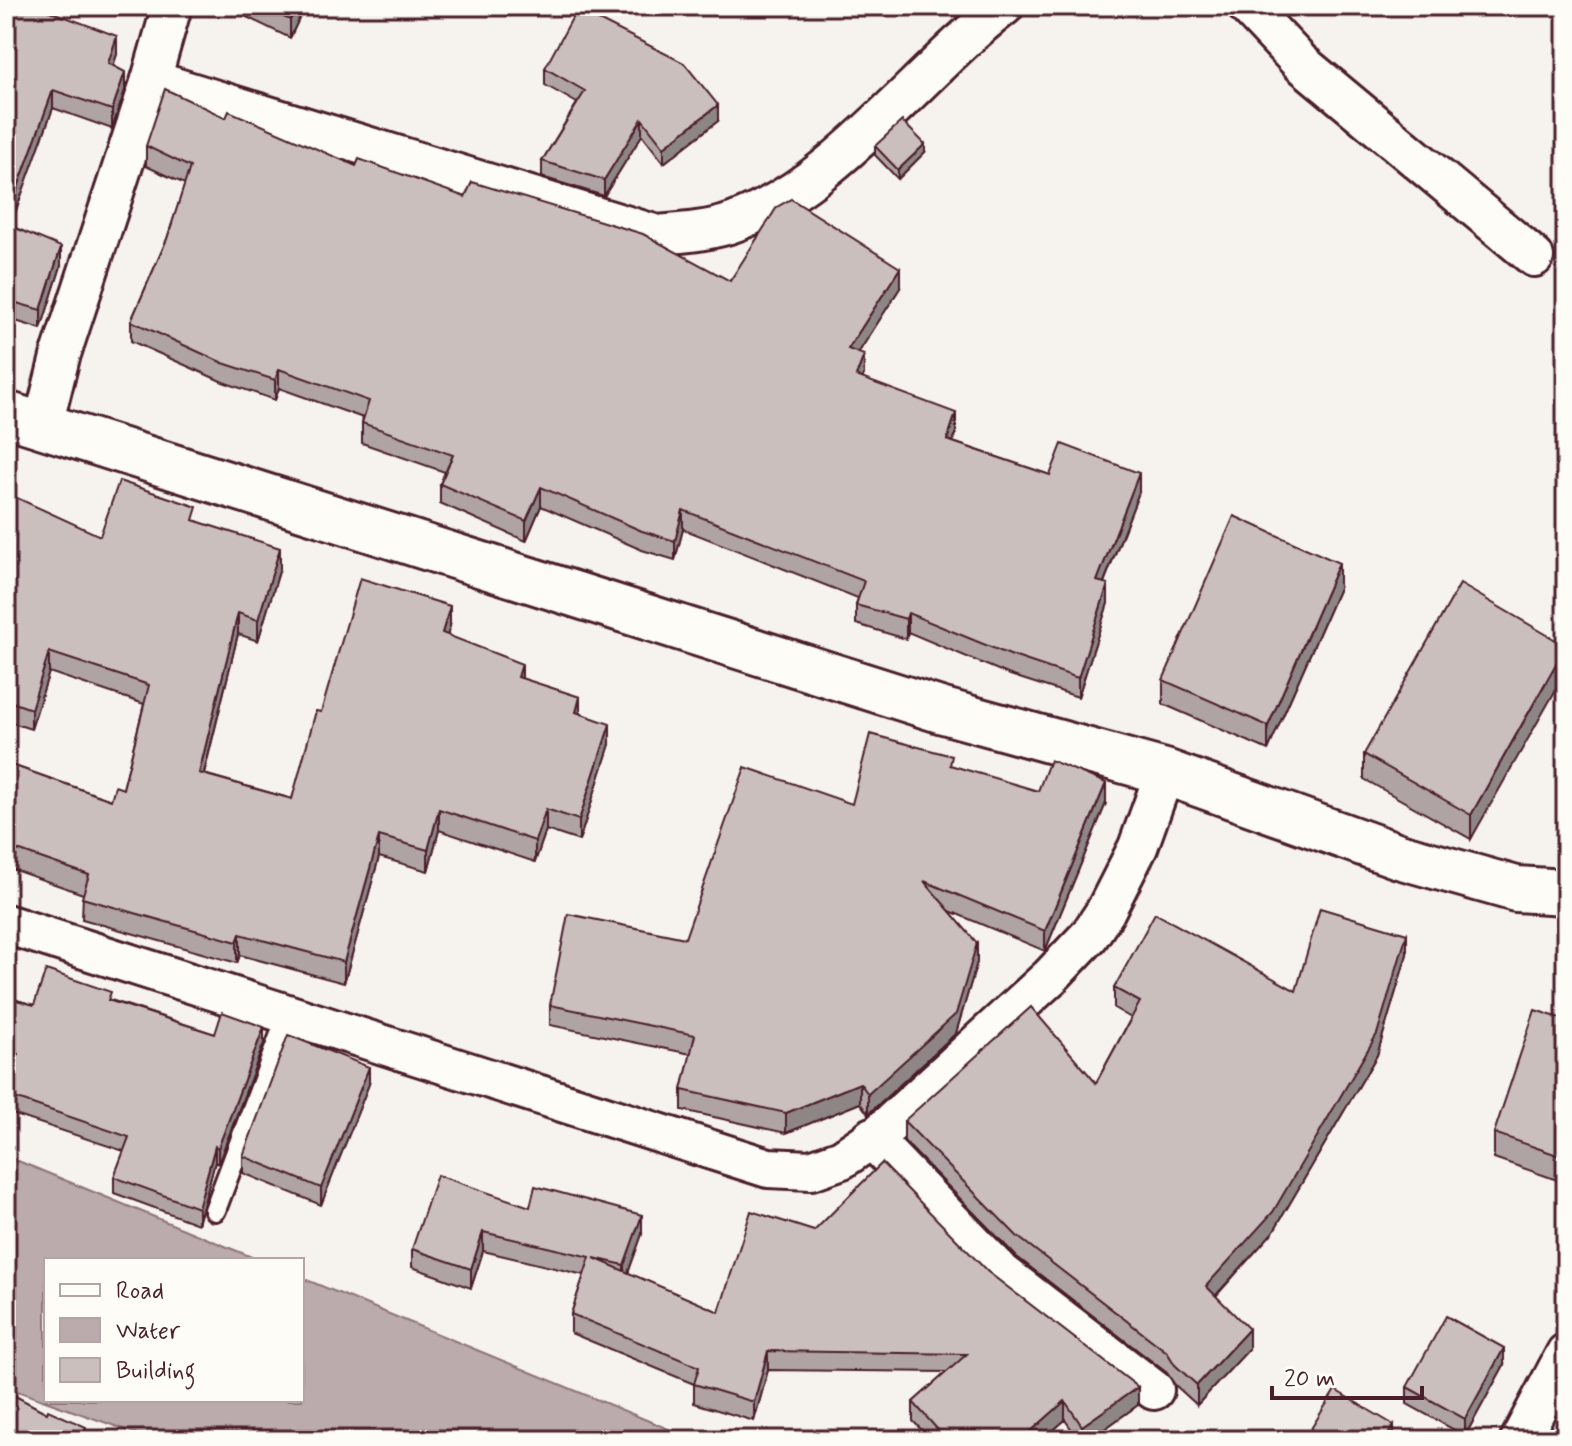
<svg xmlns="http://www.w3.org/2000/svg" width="1572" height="1446" viewBox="0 0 1572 1446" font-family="Mynerve,sans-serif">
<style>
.water{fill:#bbabac;stroke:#8e7378;stroke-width:2}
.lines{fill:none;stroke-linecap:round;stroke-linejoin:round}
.service-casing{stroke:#4a1f2b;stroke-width:26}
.minor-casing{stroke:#4a1f2b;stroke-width:44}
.secondary-casing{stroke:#4a1f2b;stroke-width:50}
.service{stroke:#fdfcf7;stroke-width:20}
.minor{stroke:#fdfcf7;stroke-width:38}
.secondary{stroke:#fdfcf7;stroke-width:44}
.wall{fill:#afa4a3;stroke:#4a1f2b;stroke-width:2}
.shaded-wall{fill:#8e8685;stroke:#4a1f2b;stroke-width:2}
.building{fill:#cbbfbe;stroke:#4a1f2b;stroke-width:2}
</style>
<rect width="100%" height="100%" fill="#f6f3ef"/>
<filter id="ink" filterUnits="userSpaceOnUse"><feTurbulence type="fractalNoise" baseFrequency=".0125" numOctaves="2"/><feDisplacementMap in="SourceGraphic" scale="16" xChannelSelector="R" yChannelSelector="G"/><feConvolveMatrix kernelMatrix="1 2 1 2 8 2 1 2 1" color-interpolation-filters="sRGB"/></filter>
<g filter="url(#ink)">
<polygon class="water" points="6,1156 259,1260 46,1260 46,1400 302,1400 302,1278 695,1440 154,1440 6,1387"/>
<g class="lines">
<defs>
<polyline id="service" points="215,1210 289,1013"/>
<g id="minor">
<polyline points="1247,6 1300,62 1534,257"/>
<polyline points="151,80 172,6"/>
<path d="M 43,425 L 60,357 L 151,80 L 657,235 C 682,233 711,231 735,222 C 836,185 919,71 1004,6"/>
<polyline points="6,924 768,1168 811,1170 842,1159 880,1133 1050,977 1089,936 1105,912 1138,847 1165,772"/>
<polyline points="871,1138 1002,1273 1154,1390"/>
<polyline points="1520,1440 1566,1353"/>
</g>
<polyline id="secondary" points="6,414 940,710 1165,772 1399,856 1516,889 1566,892"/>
</defs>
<use href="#service" class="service-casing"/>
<use href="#minor" class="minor-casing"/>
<use href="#secondary" class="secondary-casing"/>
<use href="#service" class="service"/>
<use href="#minor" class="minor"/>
<use href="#secondary" class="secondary"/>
</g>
<g class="wall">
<polygon points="6,6 117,54 113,66 125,90 112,129 53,108 10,226 61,266 41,329 6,318"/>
<polygon points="224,6 305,6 290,38"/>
<polygon points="545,68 718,121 664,163 642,135 604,196 542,177 542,161 577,103 545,85"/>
<polygon points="226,118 356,166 465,197 730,281 900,288 858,353 864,374 862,379 956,432 953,442 1050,475 1139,492 1104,583 1108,603 1078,697 1010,675 908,632 906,639 856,624 856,605 858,598 683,529 675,560 642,550 541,506 526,541 440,503 440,484 445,472 362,443 362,423 363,418 279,388 275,400 223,382 131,341 131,321 167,239 185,184 146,166 146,146"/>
<polygon points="875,146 925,152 898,179 875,155"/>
<polygon points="6,512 100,536 197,521 280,568 258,641 238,634 204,774 292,799 321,712 450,626 447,635 580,714 610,744 579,841 546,830 535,862 439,830 428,871 379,857 344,983 240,955 237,963 82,919 83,894 6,867 6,763 111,800 123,789 144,704 49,672 31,729 6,721"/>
<polygon points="1339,588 1268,750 1163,704 1163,680"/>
<polygon points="1566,646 1471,839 1364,779 1364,754"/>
<polygon points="1038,791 1106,803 1045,951 950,911 977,962 956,1033 868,1114 860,1103 786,1133 682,1110 682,1090 691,1054 550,1025 550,1005 685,938 852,804"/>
<polygon points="1407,954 1377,1055 1273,1232 1216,1296 1249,1349 1197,1405 1175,1385 1167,1373 1017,1257 904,1141 904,1121 1096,1083 1131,1018 1114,1008 1114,988 1296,991"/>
<polygon points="6,997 34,1005 111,1000 215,1034 264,1043 218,1164 215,1162 198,1224 114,1193 114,1177 124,1151 6,1112 6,1091 13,1069 6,1067"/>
<polygon points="1566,1020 1566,1183 1494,1158 1494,1133"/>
<polygon points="369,1084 321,1205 243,1173 243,1156"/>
<polygon points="530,1207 642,1234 628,1273 719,1312 814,1231 988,1272 1138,1405 1089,1440 1079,1440 1065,1420 1042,1440 931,1440 913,1421 913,1402 947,1372 768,1370 754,1421 694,1403 694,1384 571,1333 571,1314 584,1275 483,1251 471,1288 412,1267 412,1249"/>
<polygon points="1504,1365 1465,1436 1407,1404 1407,1387"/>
</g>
<g class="shaded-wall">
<polygon points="297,6 305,6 290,38 290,20"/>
<polygon points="117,36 117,54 108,82 108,63"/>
<polygon points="125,72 125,90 112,129 112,110"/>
<polygon points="53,90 53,108 6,238 6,220"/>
<polygon points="718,105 718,121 664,163 664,147"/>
<polygon points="642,119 642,135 604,196 604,180"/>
<polygon points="925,144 925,152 898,179 898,170"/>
<polygon points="61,247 61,266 41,329 41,310"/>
<polygon points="900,268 900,288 848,369 848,349"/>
<polygon points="864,355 864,374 856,396 856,376"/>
<polygon points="279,369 279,388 275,400 275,380"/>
<polygon points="956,413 956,432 947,459 947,440"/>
<polygon points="1139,473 1139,492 1097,600 1097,581"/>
<polygon points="541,487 541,506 526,541 526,521"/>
<polygon points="683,510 683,529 675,560 675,541"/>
<polygon points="280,548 280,568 258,641 258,620"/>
<polygon points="1339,563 1339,588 1268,750 1268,726"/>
<polygon points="1108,584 1108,603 1078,697 1078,678"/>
<polygon points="450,606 450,626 442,654 442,633"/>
<polygon points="238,613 238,634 199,793 199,773"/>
<polygon points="908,613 908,632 906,639 906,619"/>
<polygon points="1566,647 1566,672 1471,839 1471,815"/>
<polygon points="49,652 49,672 31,729 31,709"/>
<polygon points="522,664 522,685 518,677"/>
<polygon points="580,697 580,718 576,712"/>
<polygon points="610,724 610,744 579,841 579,820"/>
<polygon points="1106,783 1106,803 1045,951 1045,931"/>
<polygon points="439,809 439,830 428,871 428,850"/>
<polygon points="546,809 546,830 535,862 535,841"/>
<polygon points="379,836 379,857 344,983 344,962"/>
<polygon points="240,934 240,955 237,963 237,942"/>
<polygon points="1407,934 1407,954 1377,1055 1273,1232 1206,1306 1206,1286"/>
<polygon points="977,943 977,962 956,1033 868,1114 868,1094"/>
<polygon points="264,1027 264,1043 218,1164 218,1148"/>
<polygon points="369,1067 369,1084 321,1205 321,1188"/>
<polygon points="860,1083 860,1103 786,1133 786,1113"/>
<polygon points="215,1146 215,1162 198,1224 198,1208"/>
<polygon points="642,1215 642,1234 624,1284 624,1265"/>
<polygon points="483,1232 483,1251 471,1288 471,1269"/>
<polygon points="1249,1329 1249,1349 1197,1405 1197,1385"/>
<polygon points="1504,1348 1504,1365 1465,1436 1465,1419"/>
<polygon points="768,1351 768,1370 754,1421 754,1402"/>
<polygon points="1138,1387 1138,1405 1089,1440 1082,1440 1082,1426"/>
<polygon points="1065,1401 1065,1420 1042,1440 1021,1440"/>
<polygon points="1394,1425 1394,1440 1385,1440"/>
<polygon points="86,1427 86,1440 81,1440"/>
</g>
<g class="building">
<polygon points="6,6 36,6 117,36 108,63 125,72 112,110 53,90 6,220"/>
<polygon points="260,6 297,6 290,20"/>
<polygon points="577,9 684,63 718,105 664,147 642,119 604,180 542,161 585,91 545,68"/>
<polygon points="165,89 226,118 229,111 356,166 359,159 465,197 472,182 643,234 730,281 777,207 791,199 900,268 848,349 864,355 856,376 956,413 947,440 1050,475 1062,444 1139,473 1097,581 1108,584 1078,678 1010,655 908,613 906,619 856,605 864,581 683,510 675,541 642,531 541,487 526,521 440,484 453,455 362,423 369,401 279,369 275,380 223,363 131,321 167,239 190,167 146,146"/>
<polygon points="902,121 925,144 898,170 875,146"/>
<polygon points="6,224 61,247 41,310 6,300"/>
<polygon points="119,481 197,507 193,520 280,548 258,620 238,613 199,773 292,799 316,711 321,712 360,578 450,606 442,633 522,664 518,677 580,697 576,712 610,724 579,820 546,809 535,841 439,809 428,850 379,836 344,962 240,934 237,942 82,898 89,875 6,846 6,763 111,800 115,786 123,789 149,685 49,652 31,709 6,700 6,512 13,496 100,536"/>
<polygon points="1234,516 1339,563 1268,726 1163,680"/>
<polygon points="1460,584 1566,646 1471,815 1364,754"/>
<polygon points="870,734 952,756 950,765 1038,791 1050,760 1106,783 1045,931 924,881 977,943 956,1014 868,1094 860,1083 786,1113 682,1090 695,1035 550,1005 568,914 685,938 745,767 852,804"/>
<polygon points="1320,908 1407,934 1377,1034 1273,1212 1206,1286 1249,1329 1197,1385 1175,1365 1167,1352 1017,1236 904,1121 1031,1007 1096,1083 1140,1002 1114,988 1155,913 1296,991"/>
<polygon points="46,970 111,992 108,1000 215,1034 222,1012 264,1027 218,1148 215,1146 198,1208 114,1177 129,1137 6,1095 6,1091 18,1054 6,1051 6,997 34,1005"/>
<polygon points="1535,1010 1566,1020 1566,1158 1494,1133"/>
<polygon points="288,1035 369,1067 321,1188 243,1156"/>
<polygon points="882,1163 988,1272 1138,1387 1082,1426 1065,1401 1021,1440 947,1440 913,1402 967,1354 768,1351 754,1402 694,1384 699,1367 571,1314 590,1257 483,1232 471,1269 412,1249 437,1175 530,1207 535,1186 642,1215 624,1265 594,1258 719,1312 751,1211 814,1231"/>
<polygon points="1446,1316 1504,1348 1465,1419 1407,1387"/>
<polygon points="1335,1390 1394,1425 1385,1440 1304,1440"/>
<polygon points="6,1391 47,1413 48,1410 86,1427 81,1440 6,1440"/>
</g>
</g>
<rect width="1572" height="1446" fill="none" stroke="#fdfcf7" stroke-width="32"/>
<rect x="16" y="16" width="1540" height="1414" fill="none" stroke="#4a1f2b" stroke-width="3" filter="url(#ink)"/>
<rect x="44" y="1258" width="260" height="144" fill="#fdfcf7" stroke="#b5a4a5" stroke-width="2"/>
<rect x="60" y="1284" width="40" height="12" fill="#fdfcf7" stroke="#b5a4a5" stroke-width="2"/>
<text x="116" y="1298" font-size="24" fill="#4a1f2b">Road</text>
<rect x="60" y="1318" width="40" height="24" fill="#bbabac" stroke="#b5a4a5" stroke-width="2"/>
<text x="116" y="1338" font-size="24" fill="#4a1f2b">Water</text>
<rect x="60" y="1358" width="40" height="24" fill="#cbbfbe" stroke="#b5a4a5" stroke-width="2"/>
<text x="116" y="1378" font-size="24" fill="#4a1f2b">Building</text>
<path d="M1272 1386v12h150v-12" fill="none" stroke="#4a1f2b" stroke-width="4"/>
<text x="1284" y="1386" font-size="24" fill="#4a1f2b" stroke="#fdfcf7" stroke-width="6" paint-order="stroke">20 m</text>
</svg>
